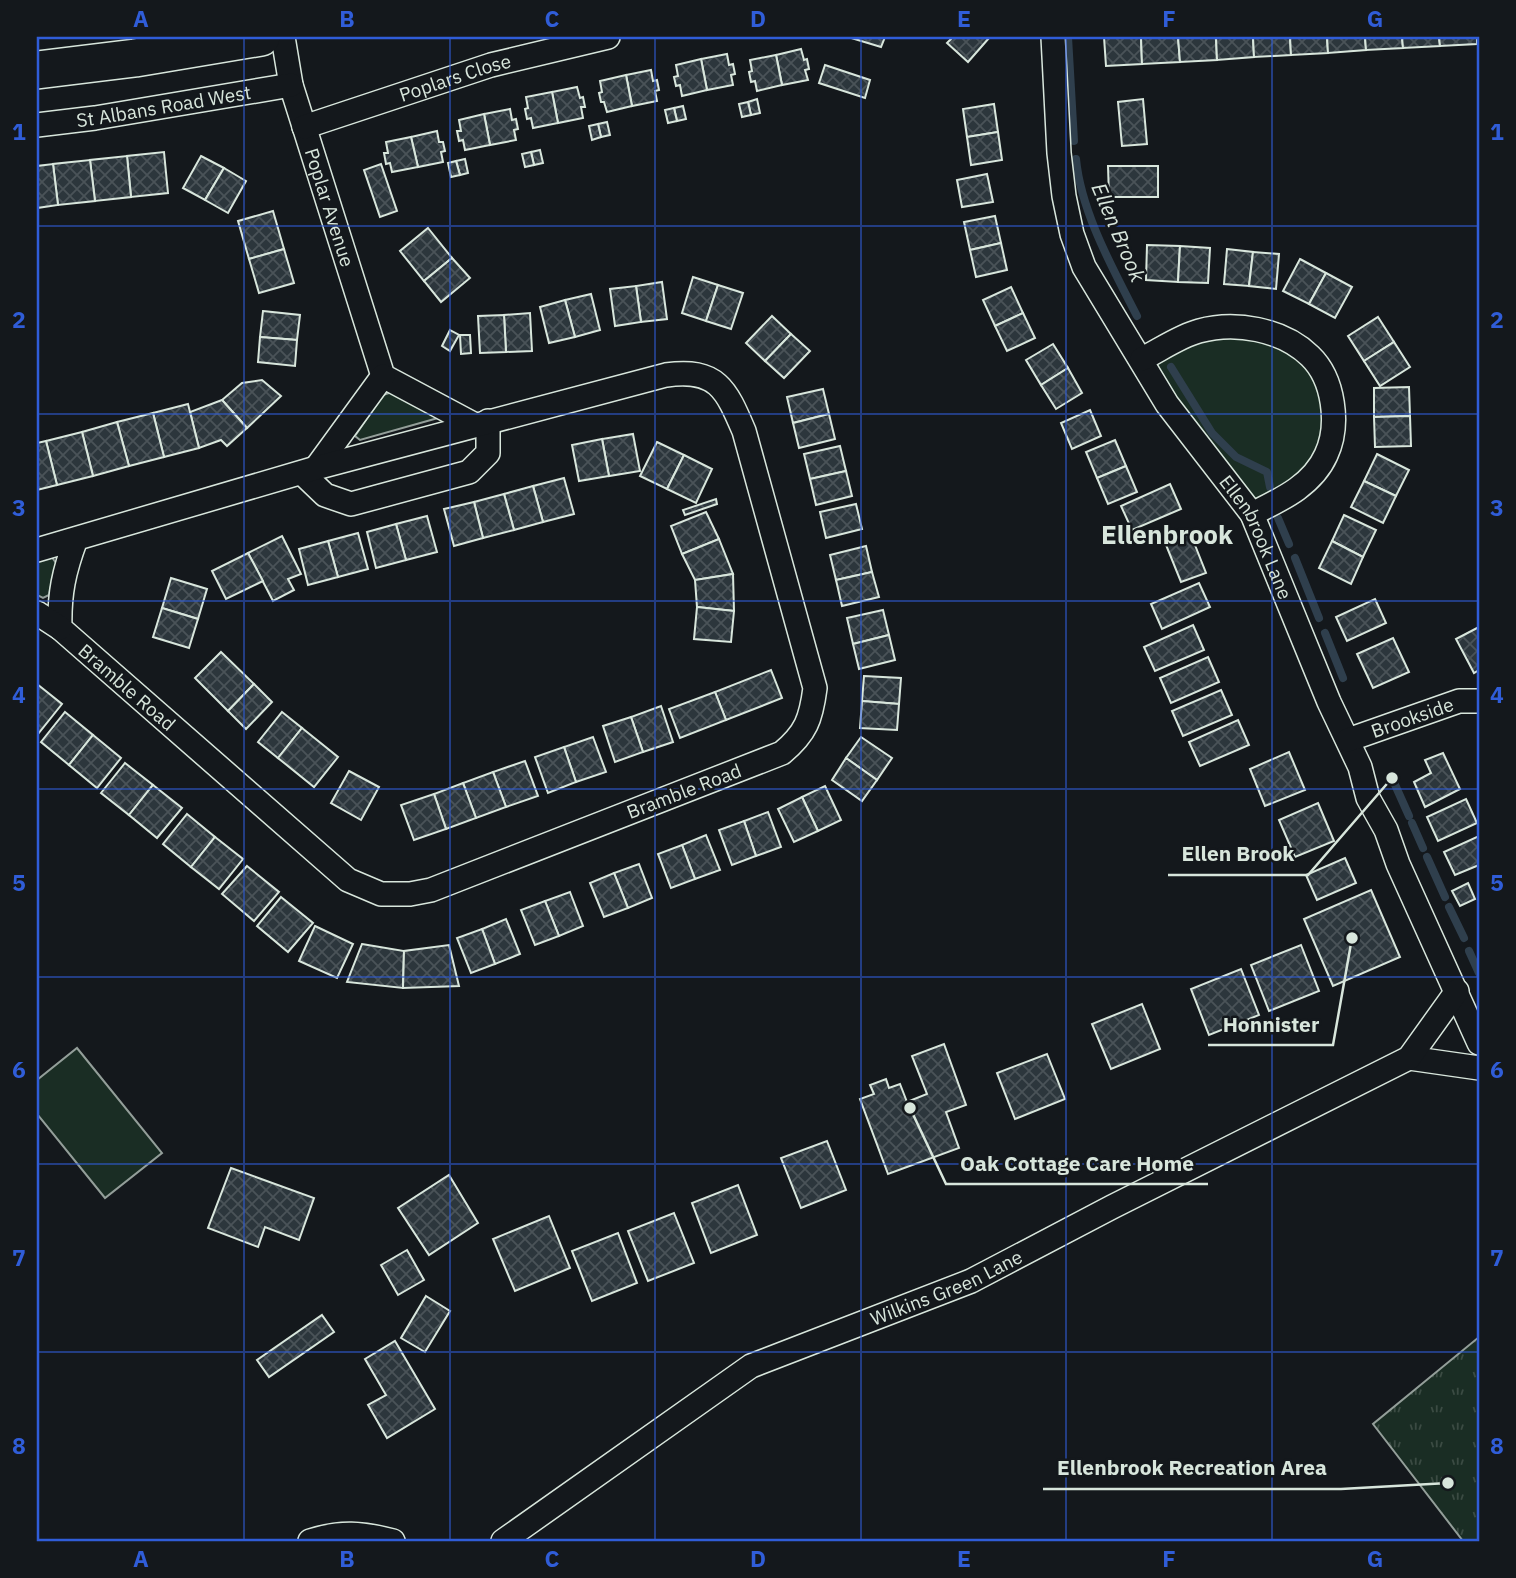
<svg xmlns="http://www.w3.org/2000/svg" width="1516" height="1578" viewBox="0 0 1516 1578" font-family="'IBM Plex Sans',sans-serif">
<style>
.green{fill:#1a2d24;stroke:#939e99;stroke-width:2}
.park{fill:url(#park-tufts);stroke:#939e99;stroke-width:2}
.lines{fill:none;stroke-linecap:round;stroke-linejoin:round}
.stream{stroke:#2f3f4d;stroke-width:8}
.building{fill:url(#building-cross-hatch);stroke:#d8e6dc;stroke-width:2}
.street-casing{stroke:#d8e6dc;stroke-width:26}
.primary-casing{stroke:#d8e6dc;stroke-width:40}
.street{stroke:#14181c;stroke-width:23}
.primary{stroke:#14181c;stroke-width:37}
.grid{fill:none;stroke:#305dd8;stroke-width:2;stroke-opacity:0.55}
.labels{text-anchor:middle;dominant-baseline:central;stroke-width:5;stroke-linejoin:round;paint-order:stroke}
.street-label{font-size:19px;fill:#d8e6dc;stroke:#14181c}
.water-label{font-size:21px;font-style:italic;fill:#d8e6dc;stroke:#14181c}
.district-label{font-size:26px;font-weight:bold;fill:#d8e6dc;stroke:#14181c}
.leader{fill:none;stroke:#d8e6dc;stroke-width:2.5}
.callout-dot{fill:#d8e6dc;stroke:#14181c;stroke-width:2.5}
.callout-label{font-size:21px;text-anchor:middle;font-weight:bold;fill:#d8e6dc;stroke:#14181c;stroke-width:5;stroke-linejoin:round;paint-order:stroke}
.neatline{fill:none;stroke:#305dd8;stroke-width:2.5}
.grid-label{font-size:23px;text-anchor:middle;font-weight:bold;fill:#305dd8}
</style>
<defs>
<pattern id="park-tufts" width="24" height="20" patternUnits="userSpaceOnUse" patternTransform="scale(1.75)"><rect width="24" height="20" fill="#1a2d24"/><path d="M3 7l-1-3M5 7V3M7 7l1-3M15 17l-1-3M17 17v-4M19 17l1-3" fill="none" stroke="#3b4b43"/></pattern>
<pattern id="building-cross-hatch" width="8" height="8" patternUnits="userSpaceOnUse" patternTransform="scale(1.75)"><rect width="8" height="8" fill="#2c363c"/><path d="M0 0l8 8M0 8l8-8" fill="none" stroke="#4a5358"/></pattern>
</defs>
<rect width="100%" height="100%" fill="#14181c"/>
<g class="green">
<polygon points="1260,329 1328,384 1326,455 1252,514 1142,359 1198,331"/>
<polygon points="392,392 437,413 438,418 360,440 355,436 383,395"/>
<polygon points="51,556 56,563 49,595 43,598 37,595 37,560"/>
<polygon points="77,1048 162,1153 105,1198 37,1114 37,1080"/>
</g>
<polygon class="park" points="1479,1337 1479,1541 1463,1541 1373,1424"/>
<g class="lines">
<g class="stream">
<polyline points="1068,37 1074,141"/>
<path d="M 1076,159 C 1081,212 1113,269 1137,316"/>
<polyline points="1171,367 1212,433 1236,457 1267,472 1270,487"/>
<polyline points="1278,518 1289,544"/>
<polyline points="1295,558 1319,618"/>
<polyline points="1325,633 1343,678"/>
<polyline points="1392,778 1409,816"/>
<polyline points="1412,823 1423,848"/>
<polyline points="1427,857 1445,897"/>
<polyline points="1449,907 1464,938"/>
<polyline points="1469,951 1479,973"/>
</g>
</g>
<g class="building">
<polygon points="848,37 885,37 881,47"/>
<polygon points="953,37 987,37 989,38 968,62 947,43"/>
<polygon points="1104,37 1141,37 1142,64 1106,66"/>
<polygon points="1141,37 1178,37 1180,62 1142,64"/>
<polygon points="1178,37 1216,37 1217,60 1180,62"/>
<polygon points="1216,37 1253,37 1254,57 1217,60"/>
<polygon points="1253,37 1290,37 1291,55 1254,57"/>
<polygon points="1290,37 1327,37 1328,53 1291,55"/>
<polygon points="1327,37 1365,37 1366,50 1328,53"/>
<polygon points="1365,37 1402,37 1403,48 1366,50"/>
<polygon points="1402,37 1439,37 1440,46 1403,48"/>
<polygon points="1439,37 1477,37 1477,44 1440,46"/>
<polygon points="801,49 804,60 807,59 809,69 805,70 808,80 782,85 776,55"/>
<polygon points="727,54 729,65 733,64 735,74 731,75 733,85 707,90 701,59"/>
<polygon points="776,55 782,85 757,91 755,81 751,82 749,72 752,71 750,60"/>
<polygon points="701,59 707,90 682,96 680,85 676,86 674,77 678,76 676,65"/>
<polygon points="825,65 870,80 865,98 819,83"/>
<polygon points="651,70 653,81 657,80 659,90 655,91 657,101 632,106 626,75"/>
<polygon points="626,75 632,106 607,112 604,102 601,102 599,93 602,92 600,81"/>
<polygon points="577,87 580,98 583,97 585,107 581,107 583,118 558,123 552,92"/>
<polygon points="552,92 558,123 533,128 531,118 527,119 525,109 528,108 526,97"/>
<polygon points="757,99 760,113 751,115 748,102"/>
<polygon points="1143,99 1147,144 1122,146 1118,102"/>
<polygon points="748,102 751,115 742,117 739,104"/>
<polygon points="994,104 998,132 967,137 963,109"/>
<polygon points="683,106 686,119 677,121 674,108"/>
<polygon points="674,108 677,121 668,123 665,110"/>
<polygon points="510,109 512,120 516,119 518,129 514,130 516,140 490,145 484,114"/>
<polygon points="484,114 490,145 465,150 463,140 459,141 457,131 461,131 459,120"/>
<polygon points="607,122 610,135 601,137 598,124"/>
<polygon points="598,124 601,137 592,140 589,126"/>
<polygon points="437,131 439,142 443,142 445,151 441,152 443,162 418,167 411,137"/>
<polygon points="998,132 1002,160 971,165 967,137"/>
<polygon points="411,137 418,167 392,172 390,163 386,164 384,153 388,153 386,142"/>
<polygon points="540,150 543,163 534,165 531,152"/>
<polygon points="164,152 168,193 131,197 127,156"/>
<polygon points="531,152 534,165 525,167 522,154"/>
<polygon points="127,156 131,197 95,201 90,160"/>
<polygon points="201,156 224,168 205,200 183,188"/>
<polygon points="465,159 468,173 460,175 456,161"/>
<polygon points="90,160 95,201 58,205 53,164"/>
<polygon points="456,161 460,175 451,177 448,163"/>
<polygon points="53,164 58,205 37,208 37,166"/>
<polygon points="381,164 397,211 380,217 364,170"/>
<polygon points="1108,166 1158,166 1158,197 1109,197"/>
<polygon points="224,168 246,181 228,213 205,200"/>
<polygon points="987,174 993,202 962,207 957,180"/>
<polygon points="273,211 284,249 249,259 238,221"/>
<polygon points="995,216 1001,243 970,250 964,222"/>
<polygon points="428,228 452,258 424,281 400,251"/>
<polygon points="1001,243 1007,270 976,277 970,250"/>
<polygon points="1147,245 1180,246 1178,282 1146,280"/>
<polygon points="1180,246 1210,248 1208,283 1178,282"/>
<polygon points="284,249 294,283 259,293 249,259"/>
<polygon points="1227,249 1253,252 1249,286 1224,284"/>
<polygon points="1253,252 1279,254 1276,289 1249,286"/>
<polygon points="452,258 470,278 441,302 424,281"/>
<polygon points="1300,259 1326,273 1309,304 1283,291"/>
<polygon points="1326,273 1352,287 1335,318 1309,304"/>
<polygon points="693,277 718,285 706,321 682,313"/>
<polygon points="662,282 667,319 641,322 636,286"/>
<polygon points="718,285 743,293 731,329 706,321"/>
<polygon points="636,286 641,322 615,326 610,289"/>
<polygon points="1011,287 1023,313 995,326 983,300"/>
<polygon points="591,294 600,330 575,337 565,300"/>
<polygon points="565,300 575,337 549,343 540,307"/>
<polygon points="263,311 300,315 297,340 260,337"/>
<polygon points="530,313 532,351 506,352 504,315"/>
<polygon points="1023,313 1035,338 1007,351 995,326"/>
<polygon points="504,315 506,352 480,353 478,316"/>
<polygon points="772,316 791,334 765,361 746,343"/>
<polygon points="1378,317 1394,342 1364,361 1348,336"/>
<polygon points="450,330 459,335 450,351 442,346"/>
<polygon points="791,334 810,351 784,378 765,361"/>
<polygon points="460,335 470,335 471,353 461,354"/>
<polygon points="260,337 297,340 295,366 258,362"/>
<polygon points="1394,342 1410,367 1380,386 1364,361"/>
<polygon points="1053,344 1068,368 1041,385 1026,360"/>
<polygon points="1068,368 1082,393 1056,409 1041,385"/>
<polygon points="262,380 281,396 247,428 222,400 242,383"/>
<polygon points="1409,387 1410,416 1374,417 1374,388"/>
<polygon points="823,389 829,414 793,423 787,397"/>
<polygon points="222,400 247,428 227,446 221,440 199,448 190,412"/>
<polygon points="188,404 199,448 164,457 153,413"/>
<polygon points="1090,410 1101,436 1072,449 1061,423"/>
<polygon points="153,413 164,457 129,466 117,422"/>
<polygon points="829,414 835,439 799,448 793,423"/>
<polygon points="1410,416 1411,446 1375,447 1374,417"/>
<polygon points="117,422 129,466 93,476 82,432"/>
<polygon points="82,432 93,476 57,485 46,441"/>
<polygon points="633,434 640,471 609,476 602,439"/>
<polygon points="602,439 609,476 579,481 572,445"/>
<polygon points="1115,440 1126,466 1097,478 1086,452"/>
<polygon points="46,441 57,485 37,490 37,443"/>
<polygon points="657,442 684,455 667,489 640,476"/>
<polygon points="840,446 846,471 810,479 804,454"/>
<polygon points="1377,454 1409,470 1396,496 1364,481"/>
<polygon points="684,455 712,469 696,503 667,489"/>
<polygon points="1126,466 1137,492 1108,504 1097,478"/>
<polygon points="846,471 852,496 816,505 810,479"/>
<polygon points="564,478 574,514 543,522 533,486"/>
<polygon points="1364,481 1396,496 1383,523 1351,507"/>
<polygon points="1170,484 1181,509 1132,530 1121,506"/>
<polygon points="533,486 543,522 514,530 504,494"/>
<polygon points="504,494 514,530 483,538 474,502"/>
<polygon points="716,499 717,504 685,515 683,510"/>
<polygon points="474,502 483,538 454,546 444,509"/>
<polygon points="856,504 862,529 826,538 820,512"/>
<polygon points="706,512 719,539 682,554 671,526"/>
<polygon points="1344,515 1376,530 1363,557 1332,541"/>
<polygon points="427,516 437,552 406,560 396,524"/>
<polygon points="396,524 406,560 376,568 367,532"/>
<polygon points="1189,530 1206,573 1181,582 1164,540"/>
<polygon points="358,533 368,569 338,577 328,541"/>
<polygon points="282,536 301,574 288,579 294,590 273,601 248,553"/>
<polygon points="719,539 733,574 695,580 682,554"/>
<polygon points="328,541 338,577 308,585 299,549"/>
<polygon points="1332,541 1363,557 1351,584 1319,568"/>
<polygon points="866,546 872,572 836,580 830,555"/>
<polygon points="248,553 263,581 226,599 212,571"/>
<polygon points="872,572 879,597 842,606 836,580"/>
<polygon points="733,574 734,611 697,607 695,580"/>
<polygon points="171,578 207,589 198,619 162,608"/>
<polygon points="1199,583 1210,607 1162,629 1151,604"/>
<polygon points="1375,599 1386,623 1347,641 1336,617"/>
<polygon points="697,607 734,611 731,642 694,639"/>
<polygon points="162,608 198,619 189,648 153,637"/>
<polygon points="883,610 889,635 853,644 847,618"/>
<polygon points="1193,625 1204,650 1155,671 1144,647"/>
<polygon points="1479,627 1479,670 1474,673 1456,639"/>
<polygon points="889,635 895,660 859,669 853,644"/>
<polygon points="1393,638 1409,672 1373,688 1357,654"/>
<polygon points="221,652 254,684 228,711 195,678"/>
<polygon points="1208,657 1219,682 1171,703 1160,678"/>
<polygon points="771,670 782,698 726,720 715,692"/>
<polygon points="864,676 901,678 899,704 862,701"/>
<polygon points="37,684 62,704 38,734 37,733"/>
<polygon points="254,684 272,702 246,729 228,711"/>
<polygon points="1221,690 1232,715 1183,736 1172,711"/>
<polygon points="715,692 726,720 680,738 669,709"/>
<polygon points="862,701 899,704 897,730 860,728"/>
<polygon points="661,706 673,742 643,752 631,717"/>
<polygon points="65,712 93,735 69,765 41,742"/>
<polygon points="282,712 302,728 278,758 258,742"/>
<polygon points="631,717 643,752 615,762 603,726"/>
<polygon points="1238,720 1249,745 1200,766 1189,742"/>
<polygon points="302,728 338,757 314,787 278,758"/>
<polygon points="93,735 121,758 97,788 69,765"/>
<polygon points="593,737 606,772 576,782 564,747"/>
<polygon points="861,737 892,758 877,780 846,758"/>
<polygon points="564,747 576,782 548,793 535,757"/>
<polygon points="1289,752 1305,790 1265,806 1250,769"/>
<polygon points="1443,753 1460,789 1425,807 1414,782 1431,773 1425,760"/>
<polygon points="846,758 877,780 862,801 832,780"/>
<polygon points="525,761 538,796 506,807 493,772"/>
<polygon points="125,763 153,785 129,815 101,793"/>
<polygon points="349,771 379,787 361,820 331,803"/>
<polygon points="493,772 506,807 476,818 463,783"/>
<polygon points="463,783 476,818 446,829 434,794"/>
<polygon points="153,785 182,808 157,838 129,815"/>
<polygon points="825,786 841,820 818,831 802,797"/>
<polygon points="434,794 446,829 414,840 401,805"/>
<polygon points="802,797 818,831 794,842 778,809"/>
<polygon points="1466,799 1477,823 1438,841 1427,817"/>
<polygon points="1318,803 1334,841 1295,857 1279,820"/>
<polygon points="768,812 781,847 756,856 744,821"/>
<polygon points="187,814 215,837 191,867 163,844"/>
<polygon points="744,821 756,856 732,865 719,830"/>
<polygon points="706,835 720,870 695,879 682,845"/>
<polygon points="1479,836 1479,865 1455,875 1444,852"/>
<polygon points="215,837 243,859 219,889 191,867"/>
<polygon points="682,845 695,879 671,888 658,854"/>
<polygon points="1345,858 1356,883 1317,900 1306,875"/>
<polygon points="639,864 652,898 628,908 614,873"/>
<polygon points="247,866 279,892 254,921 222,894"/>
<polygon points="614,873 628,908 604,917 590,883"/>
<polygon points="1468,883 1475,899 1460,906 1452,891"/>
<polygon points="1371,890 1400,957 1333,986 1304,919"/>
<polygon points="570,892 583,926 559,936 545,901"/>
<polygon points="281,897 313,923 288,952 257,926"/>
<polygon points="545,901 559,936 535,945 521,910"/>
<polygon points="506,919 520,954 495,964 482,929"/>
<polygon points="315,926 353,944 337,978 299,961"/>
<polygon points="482,929 495,964 471,973 457,938"/>
<polygon points="362,944 404,951 403,988 347,982"/>
<polygon points="449,945 459,986 403,988 404,951"/>
<polygon points="1301,945 1319,991 1269,1011 1251,965"/>
<polygon points="1241,969 1259,1015 1209,1035 1191,989"/>
<polygon points="1142,1004 1160,1049 1111,1069 1092,1024"/>
<polygon points="944,1044 966,1105 946,1112 959,1148 888,1174 860,1099 874,1094 870,1085 886,1079 889,1088 900,1084 907,1102 927,1094 912,1056"/>
<polygon points="1047,1054 1065,1099 1015,1119 997,1073"/>
<polygon points="827,1141 846,1190 801,1208 781,1158"/>
<polygon points="231,1168 314,1198 299,1240 265,1227 258,1247 208,1228"/>
<polygon points="449,1175 478,1223 429,1255 398,1208"/>
<polygon points="738,1185 757,1235 711,1253 692,1203"/>
<polygon points="674,1213 694,1263 648,1281 628,1231"/>
<polygon points="549,1216 570,1268 515,1291 493,1239"/>
<polygon points="618,1233 637,1283 592,1301 572,1251"/>
<polygon points="407,1250 424,1280 398,1295 381,1265"/>
<polygon points="426,1296 450,1311 425,1352 401,1338"/>
<polygon points="322,1315 334,1332 269,1377 257,1360"/>
<polygon points="395,1341 435,1409 387,1438 368,1405 386,1395 365,1359"/>
</g>
<g class="lines">
<defs>
<g id="street">
<path id="s1" d="M 283,37 L 291,85 L 383,376 L 473,424"/>
<path id="s2" d="M 1053,37 L 1059,153 L 1064,196 L 1072,234 L 1084,267 L 1167,404 L 1252,514 L 1329,702 L 1360,767 L 1368,798 L 1386,830 L 1398,864 L 1479,1043"/>
<path id="s3" d="M 37,125 L 95,118 L 291,85"/>
<path id="s4" d="M 304,127 L 491,65 L 608,37"/>
<path d="M 1142,359 C 1160,350 1180,336 1199,331 C 1235,321 1282,329 1310,356 C 1334,379 1340,425 1326,455 C 1312,486 1280,500 1252,514"/>
<polyline points="316,468 383,376"/>
<polyline points="302,473 325,495 351,504 469,472 488,453 488,421"/>
<path d="M 37,550 L 316,468 L 666,375 C 717,368 726,389 744,431 L 815,688 C 811,719 806,733 782,753 L 431,890 L 410,894 L 381,894 L 348,880 L 60,628 C 59,594 64,571 76,539"/>
<polyline points="37,613 60,628"/>
<path id="s5" d="M 1348,740 L 1459,701 L 1479,701"/>
<polyline points="1409,1058 1479,1068"/>
<path d="M 310,1541 C 341,1531 362,1533 393,1541"/>
<path id="s6" d="M 503,1541 L 751,1366 L 971,1281 L 1112,1207 L 1409,1058 L 1457,991"/>
</g>
<polyline id="primary" points="37,70 135,58 261,37"/>
</defs>
<use href="#street" class="street-casing"/>
<use href="#primary" class="primary-casing"/>
<use href="#street" class="street"/>
<use href="#primary" class="primary"/>
</g>
<path class="grid" d="M 244,37 L 244,1541M 450,37 L 450,1541M 655,37 L 655,1541M 861,37 L 861,1541M 1066,37 L 1066,1541M 1272,37 L 1272,1541M 37,226 L 1479,226M 37,414 L 1479,414M 37,601 L 1479,601M 37,789 L 1479,789M 37,977 L 1479,977M 37,1164 L 1479,1164M 37,1352 L 1479,1352"/>
<g class="labels">
<g class="street-label">
<text stroke="none"><textPath href="#s4" startOffset="159">Poplars Close</textPath></text>
<text stroke="none"><textPath href="#s3" startOffset="128">St Albans Road West</textPath></text>
<text stroke="none"><textPath href="#s1" startOffset="177">Poplar Avenue</textPath></text>
<text stroke="none"><textPath href="#s2" startOffset="555">Ellenbrook Lane</textPath></text>
<text transform="translate(127 687) rotate(41)">Bramble Road</text>
<text stroke="none"><textPath href="#s5" startOffset="68">Brookside</textPath></text>
<text transform="translate(684 791) rotate(-21)">Bramble Road</text>
<text stroke="none"><textPath href="#s6" startOffset="514">Wilkins Green Lane</textPath></text>
</g>
<g class="water-label">
<text transform="translate(1119 232) rotate(67)">Ellen Brook</text>
</g>
<g class="district-label">
<text x="1167" y="534">Ellenbrook</text>
</g>
</g>
<path class="leader" d="M1392 778L1308 875H1168M1352 938L1333 1045H1208M910 1108L946 1184H1208M1448 1483L1341 1489H1043"/>
<g class="callout-dot">
<circle cx="1392" cy="778" r="7"/>
<circle cx="1352" cy="938" r="7"/>
<circle cx="910" cy="1108" r="7"/>
<circle cx="1448" cy="1483" r="7"/>
</g>
<g class="callout-label">
<text x="1238" y="861">Ellen Brook</text>
<text x="1271" y="1032">Honnister</text>
<text x="1077" y="1171">Oak Cottage Care Home</text>
<text x="1192" y="1475">Ellenbrook Recreation Area</text>
</g>
<rect width="1516" height="1578" fill="none" stroke="#14181c" stroke-width="77"/>
<rect x="38" y="38" width="1440" height="1502" class="neatline"/>
<g class="grid-label">
<text x="141" y="27">A</text>
<text x="347" y="27">B</text>
<text x="552" y="27">C</text>
<text x="758" y="27">D</text>
<text x="964" y="27">E</text>
<text x="1169" y="27">F</text>
<text x="1375" y="27">G</text>
<text x="19" y="140">1</text>
<text x="1497" y="140">1</text>
<text x="19" y="328">2</text>
<text x="1497" y="328">2</text>
<text x="19" y="516">3</text>
<text x="1497" y="516">3</text>
<text x="19" y="703">4</text>
<text x="1497" y="703">4</text>
<text x="19" y="891">5</text>
<text x="1497" y="891">5</text>
<text x="19" y="1078">6</text>
<text x="1497" y="1078">6</text>
<text x="19" y="1266">7</text>
<text x="1497" y="1266">7</text>
<text x="19" y="1454">8</text>
<text x="1497" y="1454">8</text>
<text x="141" y="1567">A</text>
<text x="347" y="1567">B</text>
<text x="552" y="1567">C</text>
<text x="758" y="1567">D</text>
<text x="964" y="1567">E</text>
<text x="1169" y="1567">F</text>
<text x="1375" y="1567">G</text>
</g>
</svg>
